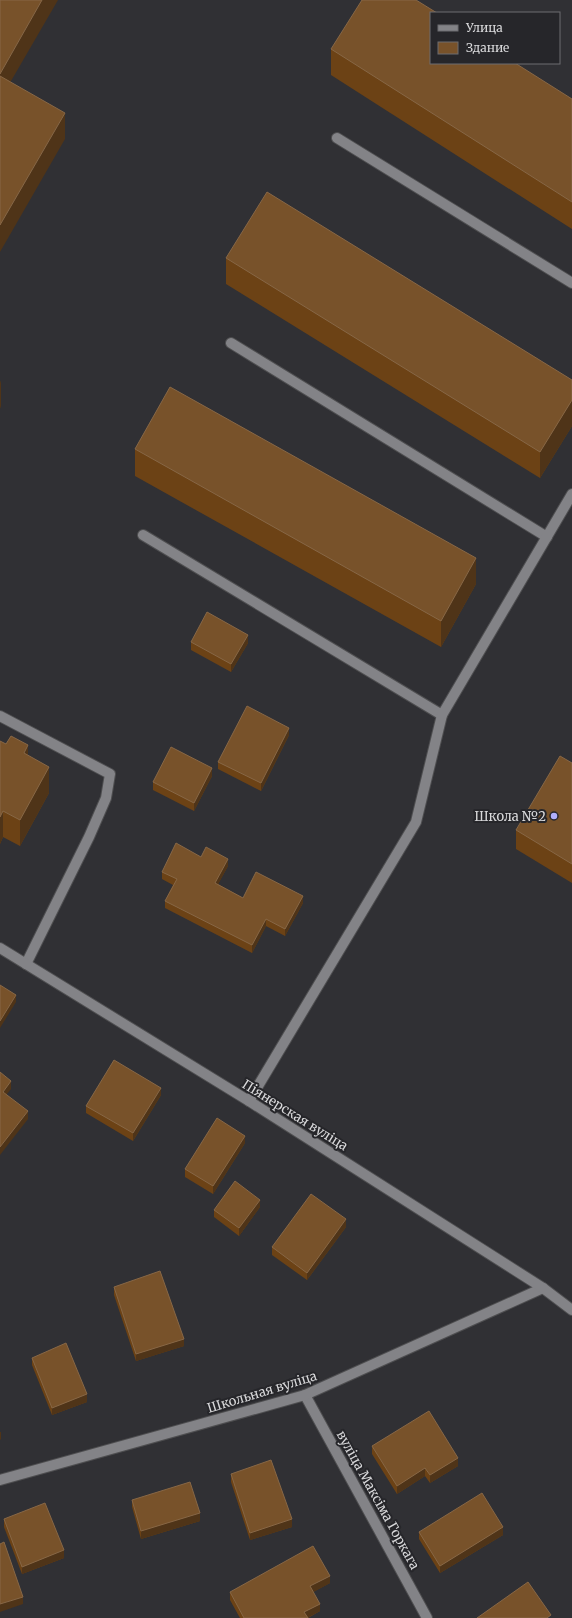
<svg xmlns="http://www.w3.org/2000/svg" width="572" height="1618" viewBox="0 0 572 1618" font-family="Merriweather,serif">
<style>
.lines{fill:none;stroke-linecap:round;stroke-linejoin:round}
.lane-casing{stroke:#4e4e50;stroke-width:12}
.street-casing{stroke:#4e4e50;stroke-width:12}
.secondary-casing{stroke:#4e4e50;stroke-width:12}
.lane{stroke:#838387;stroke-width:10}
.street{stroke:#838387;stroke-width:10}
.secondary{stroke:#838387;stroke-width:10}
.wall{fill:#6c4215}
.shaded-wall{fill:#4f3418}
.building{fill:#78522a;stroke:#876746}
.poi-dot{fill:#b0aefa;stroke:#26262a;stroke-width:1.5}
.labels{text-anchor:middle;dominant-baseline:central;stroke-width:4;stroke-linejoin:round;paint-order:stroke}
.poi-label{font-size:13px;fill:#d8d8da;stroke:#26262a;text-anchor:end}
.street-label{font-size:13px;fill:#d8d8da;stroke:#26262a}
</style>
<rect width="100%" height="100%" fill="#303034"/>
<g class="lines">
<defs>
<g id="lane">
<polyline points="337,138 572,283"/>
<polyline points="231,343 547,537"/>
<polyline points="143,535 442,715"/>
<polyline points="0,716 110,774 106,798 89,837 26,964"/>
<polyline points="249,1101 416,822 442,715 572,494"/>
</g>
<g id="street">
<polyline points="305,1395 427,1618"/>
<polyline points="0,1480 305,1395 543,1288"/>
</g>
<polyline id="secondary" points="0,948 249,1101 543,1288 572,1310"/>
</defs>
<use href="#lane" class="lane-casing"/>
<use href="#street" class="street-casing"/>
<use href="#secondary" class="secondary-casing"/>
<use href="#lane" class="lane"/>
<use href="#street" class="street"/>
<use href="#secondary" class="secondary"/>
</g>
<g class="wall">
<polygon points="331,49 572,99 572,229 331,75"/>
<polygon points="226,258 572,380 572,426 540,478 226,284"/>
<polygon points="135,449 476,584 441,647 135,476"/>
<polygon points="191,642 248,643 231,672 191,650"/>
<polygon points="289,735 261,791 218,769 218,762"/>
<polygon points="0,741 28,756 49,793 20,846 3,837 0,844"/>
<polygon points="572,763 572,883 516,849 516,830"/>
<polygon points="212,776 194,811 153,790 153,782"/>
<polygon points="201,857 228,866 218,884 243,898 303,903 285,936 266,926 252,953 165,908 165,901 173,885 162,879 162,872"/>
<polygon points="161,1095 133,1141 86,1113 86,1106"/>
<polygon points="245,1143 213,1194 185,1177 185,1169"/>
<polygon points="260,1207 239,1236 214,1217 214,1210"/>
<polygon points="346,1227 307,1280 272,1255 272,1247"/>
<polygon points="114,1287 184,1346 136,1361 114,1295"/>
<polygon points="32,1358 87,1402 52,1415 32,1365"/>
<polygon points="372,1446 458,1466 430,1483 425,1476 397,1494 372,1454"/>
<polygon points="231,1474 292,1527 250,1540 231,1482"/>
<polygon points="132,1500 200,1521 141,1539 132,1507"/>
<polygon points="4,1519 64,1558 22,1574 4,1527"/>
<polygon points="419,1532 503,1535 440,1573 419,1539"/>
<polygon points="330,1583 313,1592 320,1611 308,1618 240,1618 230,1600 230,1592"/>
</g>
<g class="shaded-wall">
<polygon points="42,0 58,0 0,100 0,74"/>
<polygon points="65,113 65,139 0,252 0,225"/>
<polygon points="1,380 1,406 0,409 0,383"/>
<polygon points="572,400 572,426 540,478 540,452"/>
<polygon points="476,558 476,584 441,647 441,621"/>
<polygon points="248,635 248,643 231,672 231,664"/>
<polygon points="289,728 289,735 261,791 261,783"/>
<polygon points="28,745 28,771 24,753"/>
<polygon points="49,767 49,793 20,846 20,820"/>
<polygon points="212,768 212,776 194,811 194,803"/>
<polygon points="3,811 3,837 0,844 0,817"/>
<polygon points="228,859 228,866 215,890 215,883"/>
<polygon points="303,896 303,903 285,936 285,929"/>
<polygon points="266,919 266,926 252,953 252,945"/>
<polygon points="16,995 16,1002 0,1028 0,1021"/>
<polygon points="11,1081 11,1089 3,1099 3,1092"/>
<polygon points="161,1088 161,1095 133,1141 133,1133"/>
<polygon points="28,1111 28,1119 0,1155 0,1147"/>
<polygon points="245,1136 245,1143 213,1194 213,1186"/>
<polygon points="260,1200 260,1207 239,1236 239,1228"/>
<polygon points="346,1219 346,1227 307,1280 307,1273"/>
<polygon points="184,1339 184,1346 136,1361 136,1354"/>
<polygon points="87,1394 87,1402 52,1415 52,1408"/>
<polygon points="0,1432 1,1432 1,1439 0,1440"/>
<polygon points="458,1458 458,1466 430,1483 430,1475"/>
<polygon points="425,1468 425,1476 397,1494 397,1486"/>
<polygon points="200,1513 200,1521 141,1539 141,1531"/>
<polygon points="292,1519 292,1527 250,1540 250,1533"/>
<polygon points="503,1527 503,1535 440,1573 440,1566"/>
<polygon points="64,1550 64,1558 22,1574 22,1567"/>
<polygon points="330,1576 330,1583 310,1594 310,1586"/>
<polygon points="23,1597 23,1604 0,1612 0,1604"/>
<polygon points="320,1604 320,1611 307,1618 304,1612"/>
</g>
<g class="building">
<polygon points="0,0 42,0 0,74"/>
<polygon points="362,0 416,0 437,13 431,13 431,63 515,63 572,99 572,202 331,49"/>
<polygon points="0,76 65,113 0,225"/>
<polygon points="267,192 572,380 572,400 540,452 226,258"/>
<polygon points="170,387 476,558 441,621 135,449"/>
<polygon points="207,612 248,635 231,664 191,642"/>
<polygon points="247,706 289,728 261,783 218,762"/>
<polygon points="11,736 28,745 24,753 49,767 20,820 3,811 0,817 0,741 6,744"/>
<polygon points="171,747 212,768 194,803 153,782"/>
<polygon points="560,756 572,763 572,864 516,830"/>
<polygon points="176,843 201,857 206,847 228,859 215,883 243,898 256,872 303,896 285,929 266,919 252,945 165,901 177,879 162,872"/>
<polygon points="0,985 16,995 0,1021"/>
<polygon points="114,1060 161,1088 133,1133 86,1106"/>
<polygon points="0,1072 11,1081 3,1092 28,1111 0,1147"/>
<polygon points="217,1118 245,1136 213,1186 185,1169"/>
<polygon points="235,1181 260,1200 239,1228 214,1210"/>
<polygon points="311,1194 346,1219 307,1273 272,1247"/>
<polygon points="160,1271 184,1339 136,1354 114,1287"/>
<polygon points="66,1343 87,1394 52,1408 32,1358"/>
<polygon points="429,1411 458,1458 430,1475 425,1468 397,1486 372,1446"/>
<polygon points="271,1460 292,1519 250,1533 231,1474"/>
<polygon points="190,1482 200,1513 141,1531 132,1500"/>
<polygon points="482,1493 503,1527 440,1566 419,1532"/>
<polygon points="45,1503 64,1550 22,1567 4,1519"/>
<polygon points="4,1542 23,1597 0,1604 0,1544"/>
<polygon points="313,1546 330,1576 310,1586 320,1604 304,1612 308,1618 244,1618 230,1592"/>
<polygon points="528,1582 551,1615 547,1618 477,1618"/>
</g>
<circle class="poi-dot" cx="554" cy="816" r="4"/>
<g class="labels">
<g class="poi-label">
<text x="546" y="816">Школа №2</text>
</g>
<g class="street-label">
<text transform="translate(295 1115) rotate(32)">Піянерская вуліца</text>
<text transform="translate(262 1392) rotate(-17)">Школьная вуліца</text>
<text transform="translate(378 1500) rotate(61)">вуліца Максіма Горкага</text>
</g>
</g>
<rect x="430" y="12" width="130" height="52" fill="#26262a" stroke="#6d6d70"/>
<rect x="438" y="25" width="20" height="6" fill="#838387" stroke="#6d6d70"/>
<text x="466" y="32" font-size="12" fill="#d8d8da">Улица</text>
<rect x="438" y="42" width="20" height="12" fill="#78522a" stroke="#6d6d70"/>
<text x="466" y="52" font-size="12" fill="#d8d8da">Здание</text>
</svg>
